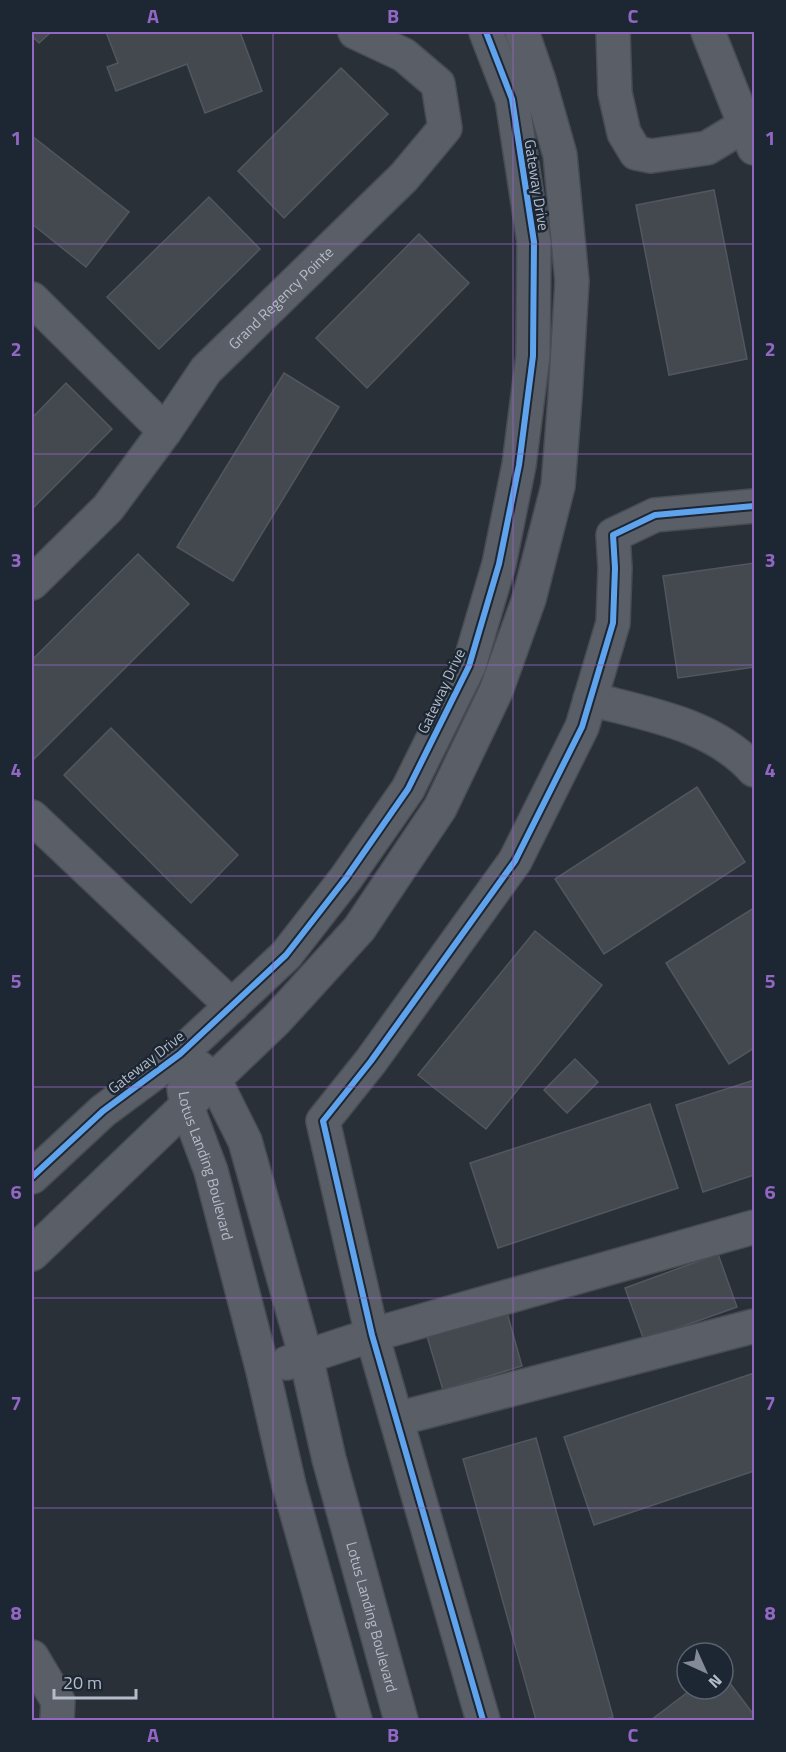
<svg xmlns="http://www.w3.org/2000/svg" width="786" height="1752" viewBox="0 0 786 1752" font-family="'Titillium Web',sans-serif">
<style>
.building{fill:#444950;stroke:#52575f;stroke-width:1.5}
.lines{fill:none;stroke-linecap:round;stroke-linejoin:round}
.minor-casing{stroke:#484c53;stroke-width:36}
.minor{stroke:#5a5e66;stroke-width:33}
.cycleway-casing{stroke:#1d2633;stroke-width:10}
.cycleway{stroke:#60a3ed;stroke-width:6}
.grid{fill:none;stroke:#9266c3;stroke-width:1.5;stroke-opacity:0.55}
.labels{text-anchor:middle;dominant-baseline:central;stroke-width:5;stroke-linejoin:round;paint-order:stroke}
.street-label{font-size:15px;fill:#b4bcc9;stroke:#1d2633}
.neatline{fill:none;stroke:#9266c3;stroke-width:2}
.grid-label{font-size:20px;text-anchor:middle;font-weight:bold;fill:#9266c3}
</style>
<rect width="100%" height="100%" fill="#2a3038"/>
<g class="building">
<polygon points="32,32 51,32 39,43 32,36"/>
<polygon points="106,32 240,32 262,91 205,113 187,64 116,91 107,67 118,63"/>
<polygon points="341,68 388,114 284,218 238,171"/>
<polygon points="32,136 129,212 86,267 32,224"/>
<polygon points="714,190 747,359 669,375 636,205"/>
<polygon points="209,197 260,249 159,349 107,297"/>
<polygon points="419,234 469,283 367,388 316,338"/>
<polygon points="284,373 339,407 233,581 177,547"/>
<polygon points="66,383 112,429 32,509 32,418"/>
<polygon points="138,554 189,604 32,761 32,660"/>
<polygon points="754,563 754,667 678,678 663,576"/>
<polygon points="111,728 238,855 191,903 64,775"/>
<polygon points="697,787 745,862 604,954 555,879"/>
<polygon points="752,909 754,913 754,1048 729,1064 666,963"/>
<polygon points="535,931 602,985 486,1129 418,1075"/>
<polygon points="575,1059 598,1082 567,1113 544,1090"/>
<polygon points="754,1080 754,1175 703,1192 676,1105"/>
<polygon points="650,1104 678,1188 498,1248 470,1163"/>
<polygon points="718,1254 737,1307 644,1340 625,1288"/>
<polygon points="507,1313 522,1366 443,1390 427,1336"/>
<polygon points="754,1373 754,1471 594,1525 564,1437"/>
<polygon points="536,1438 613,1717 602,1720 536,1720 463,1459"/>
<polygon points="723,1674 754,1715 754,1720 651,1720 692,1689 723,1689"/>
</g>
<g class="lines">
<defs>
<g id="minor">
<polyline points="613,32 615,93 624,133 636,153 651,156 707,148 745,125"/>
<polyline points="708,32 754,148"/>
<polyline points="32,299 165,431"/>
<path id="s1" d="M 32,583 L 108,508 L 165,431 L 206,370 L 404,177 L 445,128 L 438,84 L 404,55 L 355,32"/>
<path d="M 590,699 C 647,714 713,724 754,770"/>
<polyline points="32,817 232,1006"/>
<path id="s2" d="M 198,1067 L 214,1079 L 245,1141 L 306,1357 L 329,1459 L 401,1720"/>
<path id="s3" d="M 184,1089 L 187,1107 L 211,1171 L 263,1371 L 289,1485 L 355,1720"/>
<polyline points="32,1177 103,1111 180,1054 286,955 346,878 408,789 469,666 499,564 519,465 533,356 534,242 512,99 486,32"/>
<polyline points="32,1254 277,1019 359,929 440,808 496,691 529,599 558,486 565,398 572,281 560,155 539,81 522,32"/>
<polyline points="287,1363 372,1335 754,1227"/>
<polyline points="397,1419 754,1326"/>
<polyline points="32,1657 58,1701 57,1720"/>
<polyline points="483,1720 372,1335 323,1121 371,1061 515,861 582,727 613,623 615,568 613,535 655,515 754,506"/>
</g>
</defs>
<use href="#minor" class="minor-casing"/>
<use href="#minor" class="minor"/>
<defs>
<g id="cycleway">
<polyline points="32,1177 103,1111 180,1054 286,955 346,878 408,789 469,666 499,564 519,465 533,356 534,242 512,99 486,32"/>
<polyline points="483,1720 372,1335 323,1121 371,1061 515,861 582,727 613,623 615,568 613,535 655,515 754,506"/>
</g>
</defs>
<use href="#cycleway" class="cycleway-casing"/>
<use href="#cycleway" class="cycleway"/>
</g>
<path class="grid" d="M 273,32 L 273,1720M 513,32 L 513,1720M 32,244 L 754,244M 32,454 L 754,454M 32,665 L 754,665M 32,876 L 754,876M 32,1087 L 754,1087M 32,1298 L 754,1298M 32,1508 L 754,1508"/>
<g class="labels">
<g class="street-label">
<text transform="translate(537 185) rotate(81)">Gateway Drive</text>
<text stroke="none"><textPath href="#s1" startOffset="380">Grand Regency Pointe</textPath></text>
<text transform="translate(441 691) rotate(-65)">Gateway Drive</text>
<text transform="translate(146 1062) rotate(-38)">Gateway Drive</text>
<text stroke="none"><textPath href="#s3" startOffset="80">Lotus Landing Boulevard</textPath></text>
<text stroke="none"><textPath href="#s2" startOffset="582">Lotus Landing Boulevard</textPath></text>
</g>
</g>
<rect width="786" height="1752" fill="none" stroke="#1d2633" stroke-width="66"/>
<g transform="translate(705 1671) rotate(135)"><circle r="28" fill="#1d2633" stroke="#59626f" stroke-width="1.5"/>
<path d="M0-4.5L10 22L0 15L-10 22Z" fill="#848b96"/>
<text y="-9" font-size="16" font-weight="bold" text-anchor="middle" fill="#b4bcc9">N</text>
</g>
<path d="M54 1689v9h82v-9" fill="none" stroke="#b4bcc9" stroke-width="3"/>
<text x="63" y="1689" font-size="18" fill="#b4bcc9" stroke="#1d2633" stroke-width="4.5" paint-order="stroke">20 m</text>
<rect x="33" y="33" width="720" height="1686" class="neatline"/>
<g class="grid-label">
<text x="153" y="23">A</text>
<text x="393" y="23">B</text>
<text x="633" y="23">C</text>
<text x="16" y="145">1</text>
<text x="770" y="145">1</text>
<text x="16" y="356">2</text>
<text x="770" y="356">2</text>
<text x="16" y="567">3</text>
<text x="770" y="567">3</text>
<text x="16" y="777">4</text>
<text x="770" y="777">4</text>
<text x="16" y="988">5</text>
<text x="770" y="988">5</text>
<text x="16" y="1199">6</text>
<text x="770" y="1199">6</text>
<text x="16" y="1410">7</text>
<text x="770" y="1410">7</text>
<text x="16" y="1620">8</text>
<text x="770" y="1620">8</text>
<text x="153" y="1742">A</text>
<text x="393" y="1742">B</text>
<text x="633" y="1742">C</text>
</g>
</svg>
